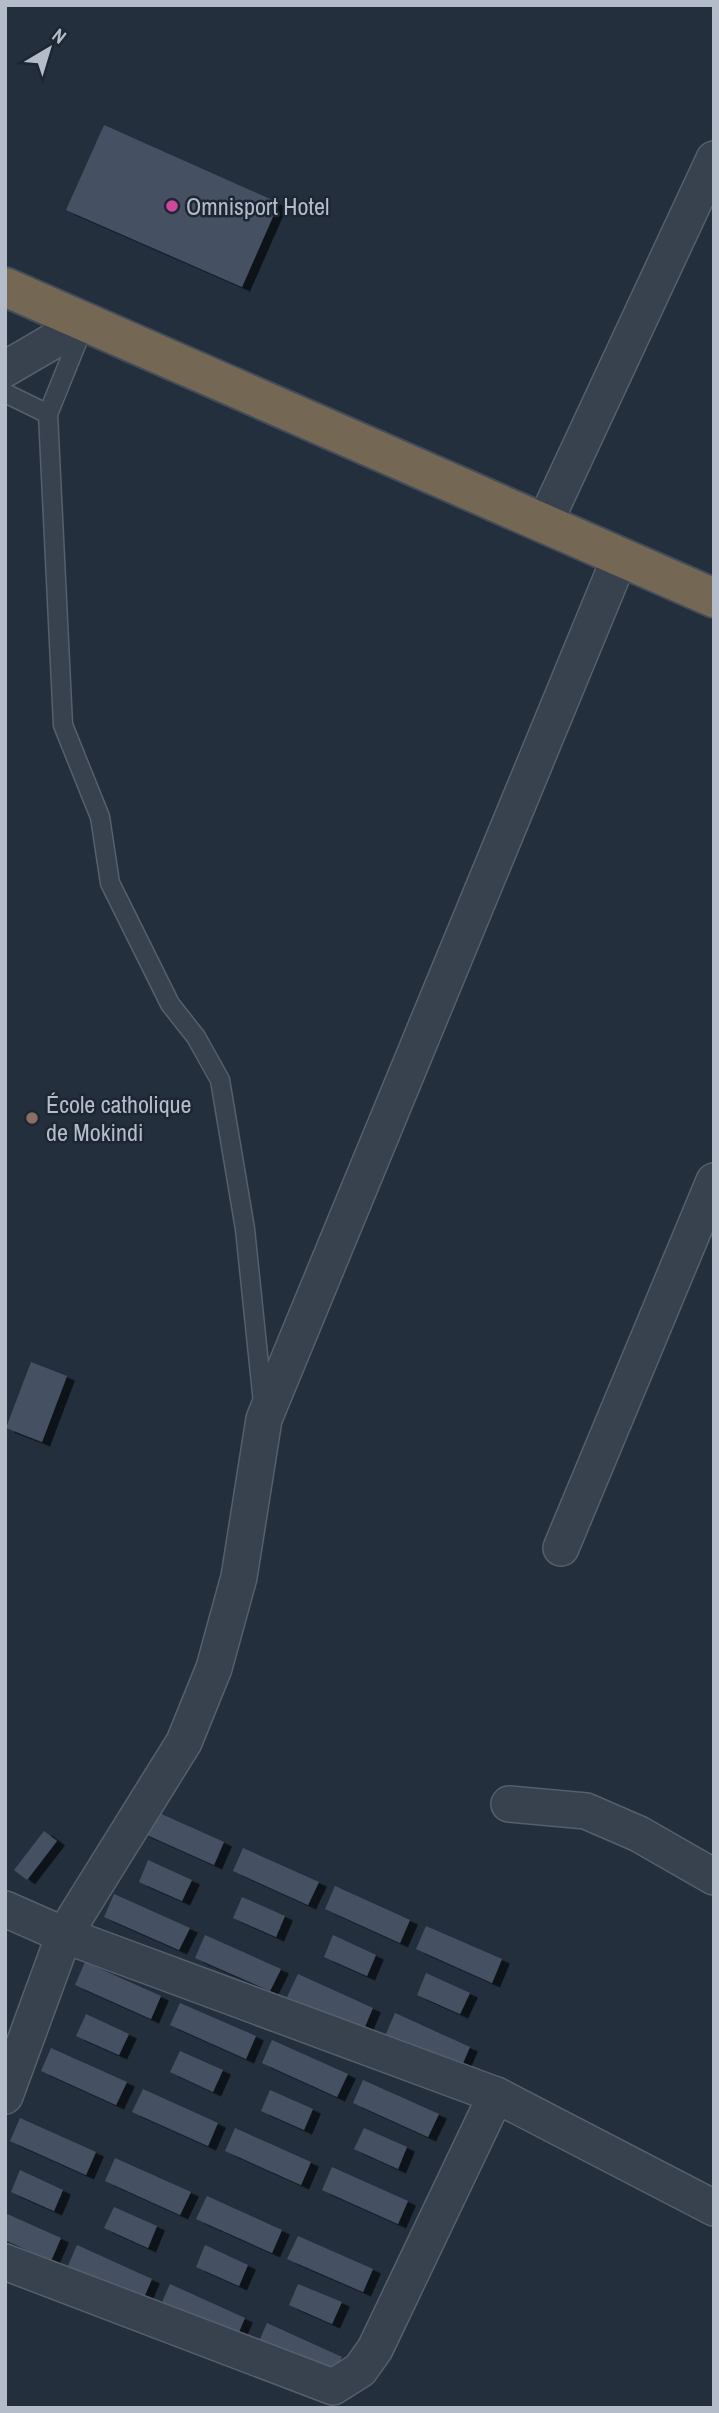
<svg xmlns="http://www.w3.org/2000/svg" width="719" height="2413" viewBox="0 0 719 2413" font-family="'Archivo Narrow',sans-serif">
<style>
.building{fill:#455162;filter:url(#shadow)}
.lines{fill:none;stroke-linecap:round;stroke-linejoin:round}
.lane-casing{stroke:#565f6c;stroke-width:21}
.street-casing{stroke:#565f6c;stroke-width:38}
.highway-casing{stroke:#434c59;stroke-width:42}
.lane{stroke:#38414e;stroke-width:18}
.street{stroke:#38414e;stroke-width:35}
.highway{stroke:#746855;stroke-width:38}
.hotel-dot{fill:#d1479c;stroke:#1d2633;stroke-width:2.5}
.education-dot{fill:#8d6e63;stroke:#1d2633;stroke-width:2.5}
.labels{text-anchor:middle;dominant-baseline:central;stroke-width:5;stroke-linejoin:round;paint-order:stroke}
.poi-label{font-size:24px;fill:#b4bcc9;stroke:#1d2633;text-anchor:start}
</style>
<defs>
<filter id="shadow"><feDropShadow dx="8" dy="4.5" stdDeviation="0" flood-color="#0009"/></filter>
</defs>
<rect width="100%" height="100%" fill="#242f3e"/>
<g class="building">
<polygon points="104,125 279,203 242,287 66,210"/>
<polygon points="31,1362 67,1376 42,1442 6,1428"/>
<polygon points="148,1808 224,1842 214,1865 138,1831"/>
<polygon points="44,1831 57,1841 27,1880 14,1870"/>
<polygon points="243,1848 319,1882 308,1905 233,1871"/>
<polygon points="148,1860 192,1880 182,1901 139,1882"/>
<polygon points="335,1886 410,1920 400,1943 325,1909"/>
<polygon points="114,1894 190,1928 179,1950 104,1917"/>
<polygon points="242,1897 285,1916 276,1937 233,1918"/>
<polygon points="426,1926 502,1959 492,1983 416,1949"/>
<polygon points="205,1935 281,1969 270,1991 195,1958"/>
<polygon points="333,1935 376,1955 367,1976 324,1957"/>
<polygon points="85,1962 161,1996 151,2019 75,1985"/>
<polygon points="426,1973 470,1993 460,2014 417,1995"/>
<polygon points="298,1974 373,2008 363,2031 287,1997"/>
<polygon points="180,2003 256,2036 246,2059 170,2025"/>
<polygon points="395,2013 470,2047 460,2070 385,2036"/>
<polygon points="86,2014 129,2034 119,2055 76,2036"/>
<polygon points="272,2040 348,2074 337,2097 262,2063"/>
<polygon points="51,2048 127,2082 116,2105 41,2071"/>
<polygon points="180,2051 223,2070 213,2092 170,2072"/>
<polygon points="363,2080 439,2114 428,2137 353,2103"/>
<polygon points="143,2089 218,2123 208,2146 132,2112"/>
<polygon points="270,2090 313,2109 304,2130 261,2111"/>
<polygon points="20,2118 96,2152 86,2175 10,2141"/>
<polygon points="235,2128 311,2162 301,2185 225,2151"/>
<polygon points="364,2128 407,2147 398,2169 354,2149"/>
<polygon points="115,2158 191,2192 180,2215 105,2181"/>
<polygon points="332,2167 408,2201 398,2224 322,2190"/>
<polygon points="20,2170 63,2190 54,2211 11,2192"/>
<polygon points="207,2196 282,2230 272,2253 196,2219"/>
<polygon points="114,2207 157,2226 148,2248 104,2228"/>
<polygon points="5,2213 61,2238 51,2261 5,2240"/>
<polygon points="298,2236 373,2269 363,2292 287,2259"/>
<polygon points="77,2245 152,2279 142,2302 67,2268"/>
<polygon points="205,2245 248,2265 239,2286 196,2267"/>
<polygon points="170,2284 245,2318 235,2341 160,2307"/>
<polygon points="298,2284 342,2302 332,2324 289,2305"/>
<polygon points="267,2323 342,2357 332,2380 257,2346"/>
</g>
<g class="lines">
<defs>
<g id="lane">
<polyline points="82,330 48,414 63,725 100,817 110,883 170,1004 196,1037 220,1080 245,1229 263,1403"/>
<polyline points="5,393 48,414"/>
</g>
<g id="street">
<polyline points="5,369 84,323"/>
<polyline points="544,524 714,159"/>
<polyline points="561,1548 714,1181"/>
<polyline points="509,1804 586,1811 639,1834 714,1877"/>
<polyline points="5,1909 64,1935 496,2095 714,2208"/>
<polyline points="5,2096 64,1935 184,1742 214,1668 239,1577 264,1419 620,557"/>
<polyline points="5,2262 333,2387 360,2370 375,2349 496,2095"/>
</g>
<polyline id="highway" points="5,287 714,598"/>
</defs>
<use href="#lane" class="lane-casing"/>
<use href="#street" class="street-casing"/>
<use href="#highway" class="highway-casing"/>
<use href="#lane" class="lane"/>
<use href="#street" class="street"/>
<use href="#highway" class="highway"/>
</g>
<circle class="hotel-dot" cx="172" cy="206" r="7"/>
<circle class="education-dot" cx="32" cy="1118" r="7"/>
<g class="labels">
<g class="poi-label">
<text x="186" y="206">Omnisport Hotel</text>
<text x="46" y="1104">École catholique<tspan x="46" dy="28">de Mokindi</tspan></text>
</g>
</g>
<rect width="719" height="2413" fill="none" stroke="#b4bcc9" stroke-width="14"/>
<g transform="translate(49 49) rotate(38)" stroke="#1d2633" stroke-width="5" paint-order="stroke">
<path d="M0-5L12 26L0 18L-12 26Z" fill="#b4bcc9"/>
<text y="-10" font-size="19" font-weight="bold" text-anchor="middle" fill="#b4bcc9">N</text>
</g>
</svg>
